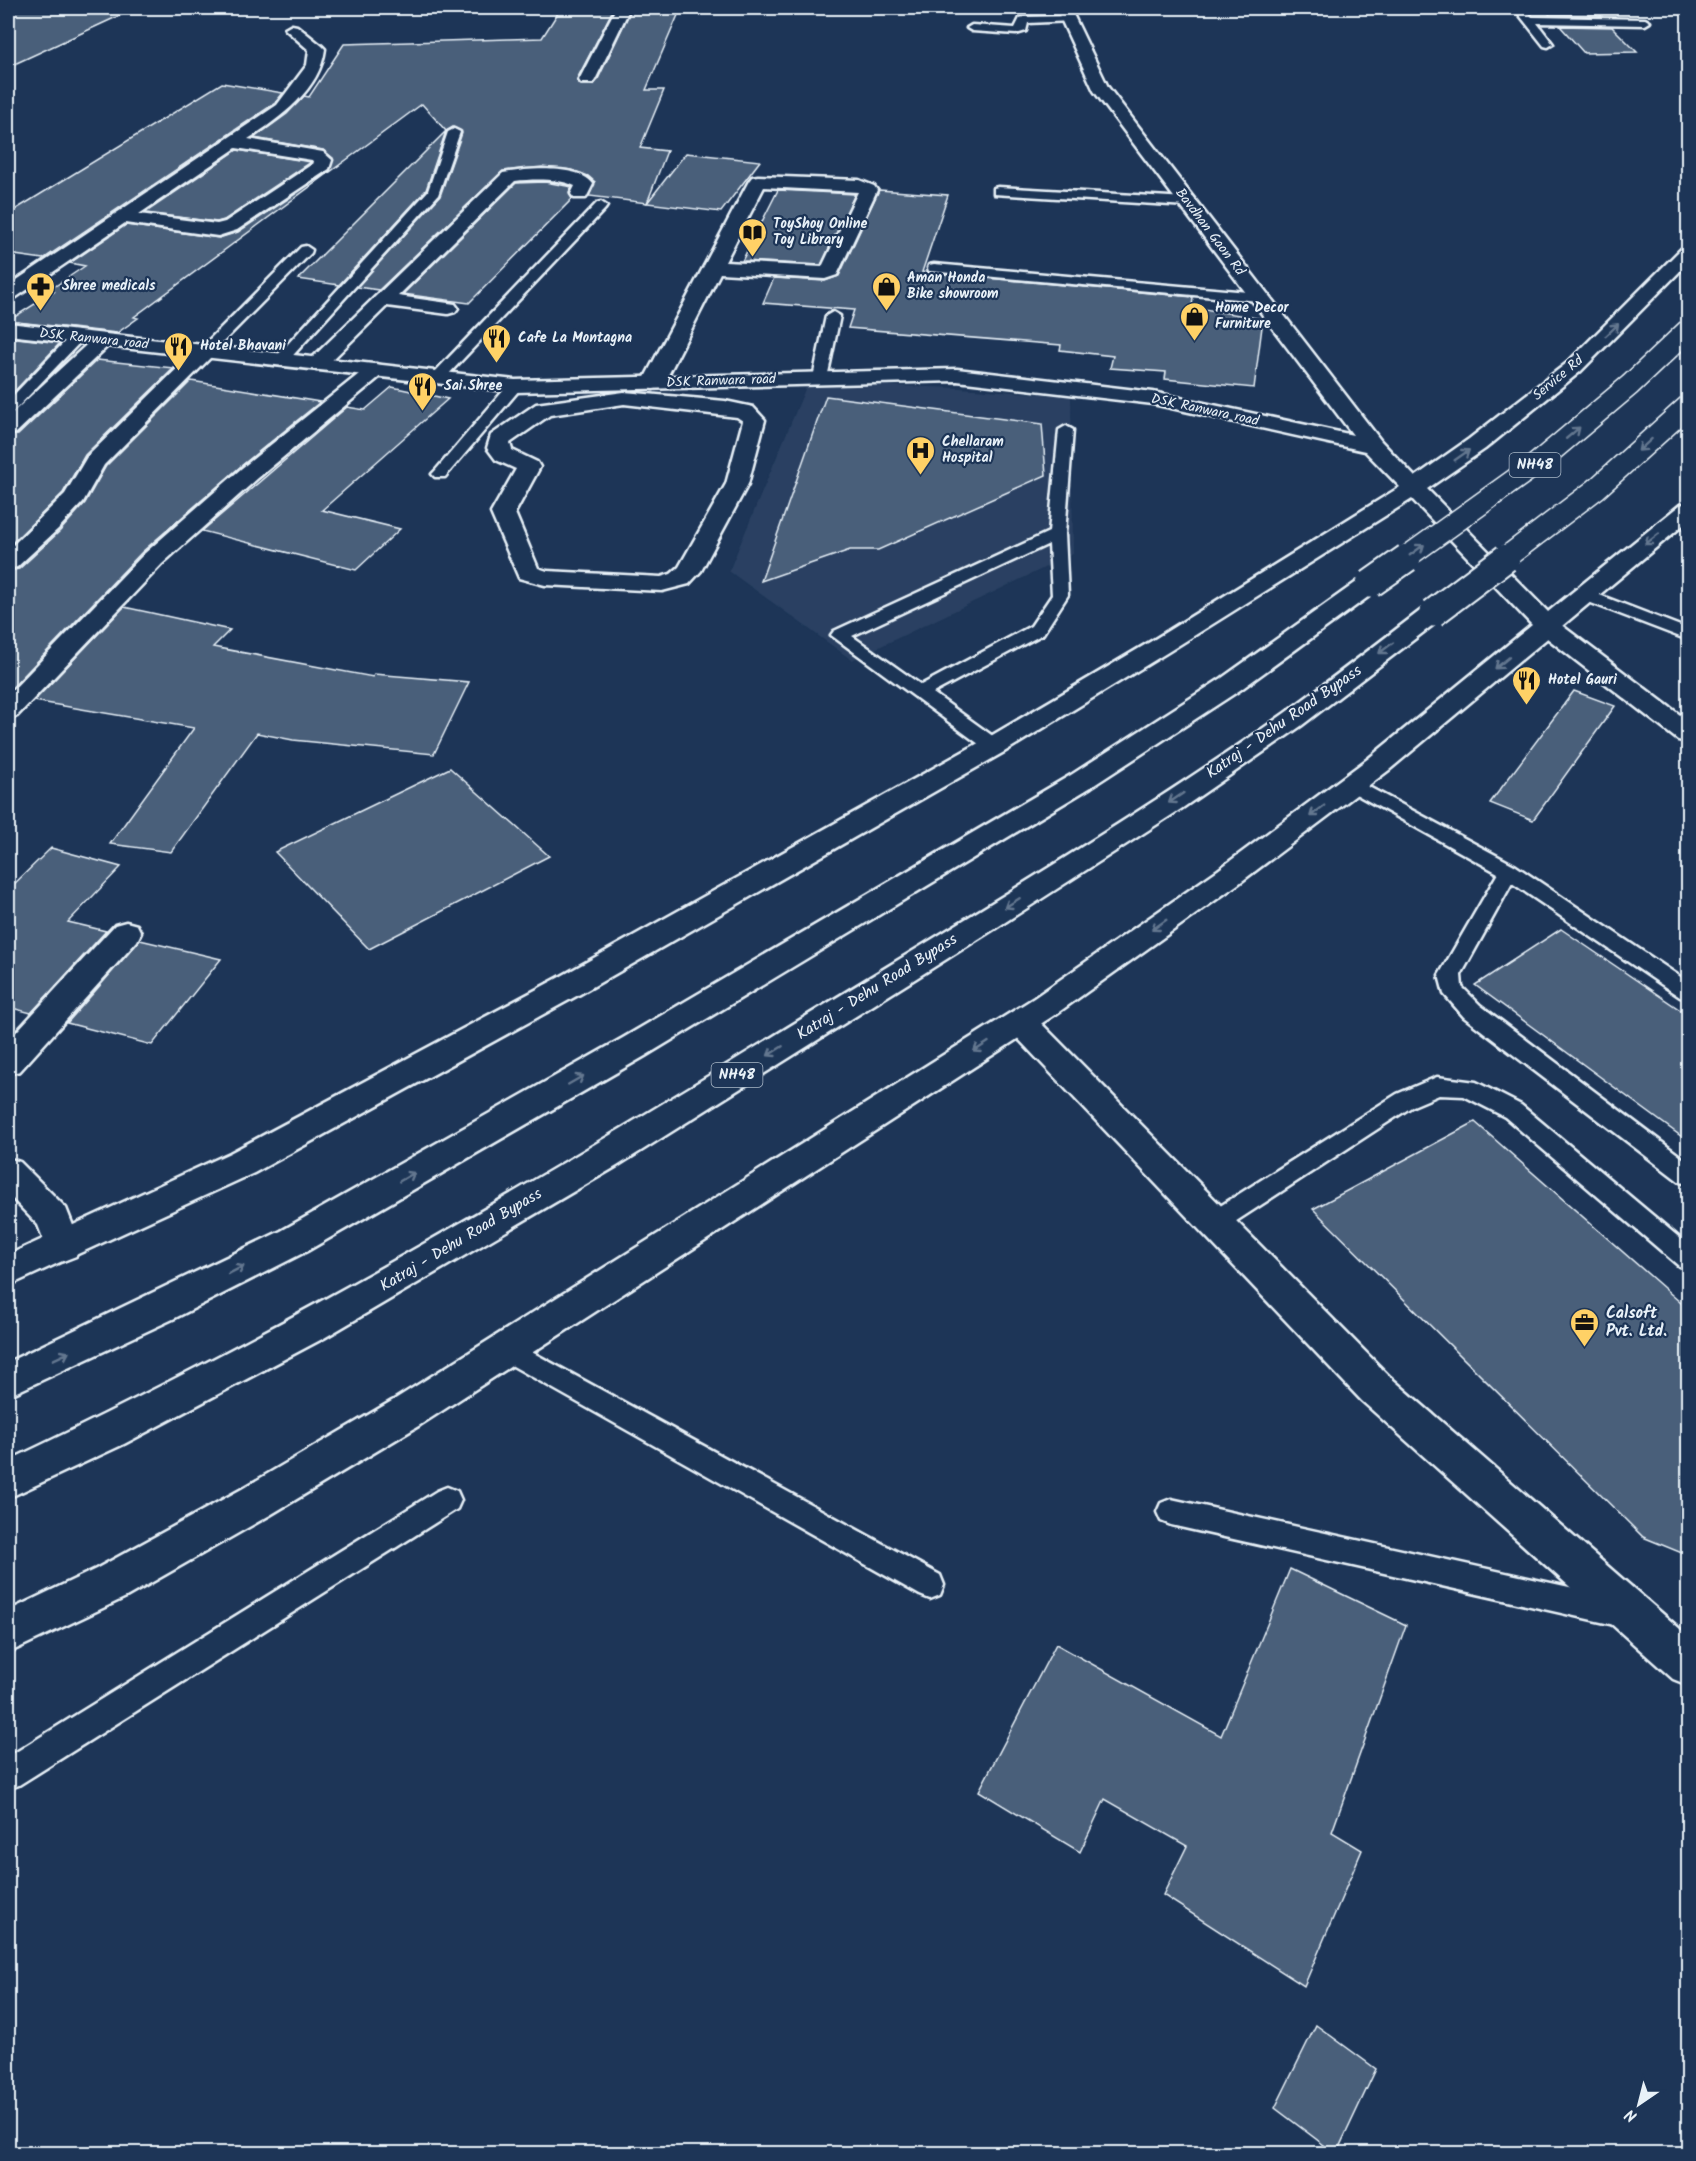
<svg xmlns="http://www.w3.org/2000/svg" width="1696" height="2161" viewBox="0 0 1696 2161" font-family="Kalam,sans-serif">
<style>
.built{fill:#2a4162}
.building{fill:#495e7a;stroke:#e8f1f8;stroke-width:1.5}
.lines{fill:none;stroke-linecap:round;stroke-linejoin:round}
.lane-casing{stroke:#e8f1f8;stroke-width:5}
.street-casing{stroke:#e8f1f8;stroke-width:5}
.secondary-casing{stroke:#e8f1f8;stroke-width:5}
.highway-casing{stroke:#e8f1f8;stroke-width:5}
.lane{fill:#1d3557;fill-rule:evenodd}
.street{fill:#1d3557;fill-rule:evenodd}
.secondary{fill:#1d3557;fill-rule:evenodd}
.highway{fill:#1d3557;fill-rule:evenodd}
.highway-bridge-far1-casing{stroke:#e8f1f8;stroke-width:24;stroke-linecap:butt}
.highway-bridge-casing{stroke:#e8f1f8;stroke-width:31;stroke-linecap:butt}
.highway-bridge-far1{stroke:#1d3557;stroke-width:21}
.highway-bridge{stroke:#1d3557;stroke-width:27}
.oneway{stroke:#64778f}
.labels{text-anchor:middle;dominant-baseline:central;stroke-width:4.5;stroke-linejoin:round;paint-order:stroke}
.far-poi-label{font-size:14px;font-weight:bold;fill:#e8f1f8;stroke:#1d3557;text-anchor:start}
.far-street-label{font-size:14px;fill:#e8f1f8;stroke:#1d3557}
.shield{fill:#1d3557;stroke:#abb9c8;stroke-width:1.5}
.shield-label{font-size:15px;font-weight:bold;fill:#e8f1f8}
.street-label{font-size:16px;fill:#e8f1f8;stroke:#1d3557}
.poi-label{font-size:16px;font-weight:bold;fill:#e8f1f8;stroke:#1d3557;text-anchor:start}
</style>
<rect width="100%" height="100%" fill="#1d3557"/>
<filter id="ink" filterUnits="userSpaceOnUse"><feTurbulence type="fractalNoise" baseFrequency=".0167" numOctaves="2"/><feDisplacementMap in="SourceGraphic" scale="12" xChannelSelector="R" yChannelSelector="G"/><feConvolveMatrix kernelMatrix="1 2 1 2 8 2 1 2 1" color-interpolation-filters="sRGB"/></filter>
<g filter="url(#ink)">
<polygon class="built" points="837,384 959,388 1071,396 1073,554 852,660 729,571 806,387"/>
<g class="building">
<polygon points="8,8 136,8 8,67"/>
<polygon points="561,8 614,8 577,79 581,85 593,85 597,81 632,8 681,8 646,90 664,90 640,148 667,151 647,203 589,196 595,182 588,176 571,170 542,167 503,171 379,290 357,287 440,196 462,133 453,127 446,131 426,190 339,285 298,279 446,131 422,104 134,317 138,318 117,333 8,321 54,292 48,291 85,266 70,263 126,225 219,238 238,232 330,171 333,158 323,150 254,138 287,114 304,96 309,97 344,44 542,38"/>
<polygon points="1544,8 1594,8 1602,16 1550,15"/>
<polygon points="1560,26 1612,27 1637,52 1584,53"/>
<polygon points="222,83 283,93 275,103 43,259 8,254 8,214"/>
<polygon points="237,150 311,162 224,220 217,222 145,213"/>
<polygon points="686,153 760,161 721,212 647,203"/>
<polygon points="545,182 572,187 569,193 572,199 469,303 403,294 516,183"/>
<polygon points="778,190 855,194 821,265 742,261"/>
<polygon points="879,190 948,195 922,272 1193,297 1192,307 1263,319 1254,388 1165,379 1166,372 1110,368 1113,356 1060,350 1061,345 848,328 854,310 763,303 774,278 825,281 839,276"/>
<polygon points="8,337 60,343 8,398"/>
<polygon points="97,360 174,368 85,455 63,493 8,547 8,436 18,435"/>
<polygon points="191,381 320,402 241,466 142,552 8,692 8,571 19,569 60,531 85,503 106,466"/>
<polygon points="392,387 448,399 322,510 400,529 356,570 202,531 347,407 365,410"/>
<polygon points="826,396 1042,424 1046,475 878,550 850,550 761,581"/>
<polygon points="124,607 230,630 213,647 373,677 374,674 469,682 434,754 293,740 257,733 171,852 110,844 194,728 34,701"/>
<polygon points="1574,691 1615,706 1533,820 1490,803"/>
<polygon points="450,768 549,856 369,949 275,852"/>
<polygon points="51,848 121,867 68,922 106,931 31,1013 8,1007 8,890"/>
<polygon points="1561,929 1689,1016 1689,1142 1475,985"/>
<polygon points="140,940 221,959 152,1045 67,1023"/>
<polygon points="1475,1122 1689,1310 1689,1556 1643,1537 1313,1209"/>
<polygon points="1290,1569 1406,1625 1332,1832 1362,1850 1304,1986 1163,1895 1187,1846 1105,1799 1080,1852 979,1791 1056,1644 1221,1736"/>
<polygon points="1316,2025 1376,2069 1336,2154 1275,2108"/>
</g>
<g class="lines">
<defs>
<g id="lane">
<polygon points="1514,8 1524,8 1532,17 1645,19 1650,22 1645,25 1537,23 1553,44 1548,47 1544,46"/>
<polygon points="1068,16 1072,17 1072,21 1028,23 1026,31 1016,34 972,31 967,28 972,25 1015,28 1020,18 1024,17"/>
<polygon points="454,129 460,132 438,195 286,363 276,363 274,360 276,357 428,191 448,132"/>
<polygon points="998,187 1187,198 1193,202 1187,206 994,194 994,188"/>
<polygon points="601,202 607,206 605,209 443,380 433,380 431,377 433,374 597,203"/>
<polygon points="306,246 312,250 311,253 211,354 201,354 199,351 201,348 301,247"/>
<polygon points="934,264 1259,293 1266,297 1259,301 929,271 928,268 929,265"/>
<polygon points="833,312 840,316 827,378 820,382 813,378 826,316"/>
<polygon points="77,333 82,334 84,337 82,340 13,412 8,413 8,401 72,334"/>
<polygon points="515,382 520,383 522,386 520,389 445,477 435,477 432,474 435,471 510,383"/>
<path d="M 1066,426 L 1073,430 L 1065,534 L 1068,595 L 1043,634 L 933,693 L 1001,742 L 1003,746 L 1001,750 L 987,750 L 831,635 L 834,631 L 1049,532 L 1059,430 ZM 1049,544 L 1052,595 L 1031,626 L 921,685 L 852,636 Z"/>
<polygon points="1584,589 1688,629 1688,640 1578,598 1576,594 1578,590"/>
<polygon points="1352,778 1516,866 1688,982 1688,1000 1680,997 1512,883 1461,975 1462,987 1480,1005 1688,1162 1688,1184 1680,1182 1464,1017 1444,994 1439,975 1498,873 1345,788 1342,784 1345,780"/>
<polygon points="1437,1077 1476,1082 1521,1105 1688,1245 1688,1269 1679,1266 1505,1117 1464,1096 1439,1095 1413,1106 1224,1229 1215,1232 1206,1229 1203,1222 1206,1215 1397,1094"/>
<polygon points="506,1338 940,1575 944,1585 940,1595 930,1599 920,1595 497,1357 493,1349 497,1341"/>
<polygon points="447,1487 457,1491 461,1500 457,1509 19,1785 8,1789 8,1757 437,1491"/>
<polygon points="1171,1499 1619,1598 1629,1602 1633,1612 1629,1622 1619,1626 1171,1525 1161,1521 1157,1512 1161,1503"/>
</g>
<g id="street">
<polygon points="616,8 630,8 595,80 593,83 581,83 579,80"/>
<path d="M 292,25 L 297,26 L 322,46 L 325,49 C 320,90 280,118 248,139 L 323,152 L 332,160 L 329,169 L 237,230 L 218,236 L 125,223 L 15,298 L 8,300 L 8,286 L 277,105 L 307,65 L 309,50 L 285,29 ZM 236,148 L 312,160 L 314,163 L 225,222 L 217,224 L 139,214 Z"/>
<path d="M 525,170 C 544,169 580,167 593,184 L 586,198 L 574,198 L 571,194 L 575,186 C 557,178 534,179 515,181 L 398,296 L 455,304 L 458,308 L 455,312 L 448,314 L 387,306 L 324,368 L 317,370 L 310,368 L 307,364 L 310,360 L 503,173 Z"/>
<path d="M 758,176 L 859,180 L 874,186 L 877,190 L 837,275 L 825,279 L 720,273 L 664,383 L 660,387 L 653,389 L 646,387 L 642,383 L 749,181 L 752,177 ZM 764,187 L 858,192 L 822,267 L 725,262 Z"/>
<polygon points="103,334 110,336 113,340 110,344 16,433 8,434 8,417 96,336"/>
<polygon points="206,345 213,347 216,351 213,355 104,465 83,502 58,529 17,567 8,569 8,550 65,494 87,457 199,347"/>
<polygon points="376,364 383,366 386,370 383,374 258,478 162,564 17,716 8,718 8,695 144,554 242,468 369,366"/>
<path d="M 624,392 L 725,401 L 753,407 L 765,420 L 748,484 L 701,571 L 689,584 L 662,591 L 545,585 L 519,578 L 491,513 L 516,469 L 496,460 L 487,448 L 491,435 L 536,404 ZM 624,404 L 737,417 L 743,421 L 726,484 L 679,567 L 671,574 L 661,577 L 547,571 L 538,568 L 515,513 L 540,467 L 537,462 L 512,450 L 510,443 L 550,415 Z"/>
<polygon points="1547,618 1556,621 1688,721 1688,742 1678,740 1538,631 1534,626 1538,621"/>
<polygon points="126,922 137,925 141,933 137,941 20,1071 8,1074 8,1041 115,925"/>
<polygon points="1021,1010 1032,1014 1390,1377 1688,1636 1688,1685 1673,1679 1362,1401 1010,1030 1005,1022 1010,1014"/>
<polygon points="8,1158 20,1162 66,1208 81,1246 76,1256 63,1261 50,1256 38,1225 8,1194"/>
</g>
<polygon id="secondary" points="1056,8 1070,8 1108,87 1381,441 1415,477 1469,439 1567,363 1681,249 1688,247 1688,263 1581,371 1485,449 1427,489 1548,612 1680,505 1688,503 1688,521 1389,770 1238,884 1056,1014 420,1425 270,1515 126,1597 8,1653 8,1611 96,1569 242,1489 392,1401 1034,998 1218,870 1369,758 1532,625 1412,499 1168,652 1004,752 580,994 254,1173 8,1286 8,1255 230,1153 558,978 984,740 1150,642 1400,487 1365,451 1153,404 957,381 515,392 8,335 8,323 515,380 957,369 1153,392 1353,435 1094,91"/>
<g id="highway">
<polygon points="1370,577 1379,579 1382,584 1379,589 1240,690 1091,787 645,1056 307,1251 175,1318 8,1396 8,1362 281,1231 623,1038 1071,775 1222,678 1361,579"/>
<path d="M 1433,606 L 1442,608 L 1445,613 L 1442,618 L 1301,726 L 1181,809 L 996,928 L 617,1166 L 324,1338 L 124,1444 L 8,1498 L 8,1461 C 282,1332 542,1179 800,1020 C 963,920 1128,823 1285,713 C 1332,679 1378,643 1424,608 Z"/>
</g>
</defs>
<use href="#lane" class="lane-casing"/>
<use href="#street" class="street-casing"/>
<use href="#secondary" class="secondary-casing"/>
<use href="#highway" class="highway-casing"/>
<use href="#lane" class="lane"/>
<use href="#street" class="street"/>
<use href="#secondary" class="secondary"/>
<use href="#highway" class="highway"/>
<defs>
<g id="highway-bridge-far1">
<polyline points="1404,559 1535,465 1630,385 1688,330"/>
<polyline points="1504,559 1596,489 1688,406"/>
</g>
<g id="highway-bridge">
<polyline points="1370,584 1407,558"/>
<polyline points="1433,613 1506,558"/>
</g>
</defs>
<use href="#highway-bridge-far1" class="highway-bridge-far1-casing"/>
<use href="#highway-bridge" class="highway-bridge-casing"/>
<use href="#highway-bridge-far1" class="highway-bridge-far1"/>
<use href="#highway-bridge" class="highway-bridge"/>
</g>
<defs><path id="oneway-shaft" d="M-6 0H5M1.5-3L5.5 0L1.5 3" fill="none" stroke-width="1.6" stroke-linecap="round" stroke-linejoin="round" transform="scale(1.5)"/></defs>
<g class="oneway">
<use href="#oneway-shaft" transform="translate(1612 330) rotate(-44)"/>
<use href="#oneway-shaft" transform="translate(1573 433) rotate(-40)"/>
<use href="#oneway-shaft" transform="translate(1645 445) rotate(138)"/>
<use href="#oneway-shaft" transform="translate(1462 455) rotate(-35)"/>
<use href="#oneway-shaft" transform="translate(1652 539) rotate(142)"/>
<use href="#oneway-shaft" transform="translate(1417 550) rotate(-36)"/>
<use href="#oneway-shaft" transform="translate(1386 648) rotate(143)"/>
<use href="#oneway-shaft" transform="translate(1502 663) rotate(141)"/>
<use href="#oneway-shaft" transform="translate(1176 798) rotate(146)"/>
<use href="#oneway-shaft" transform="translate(1317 811) rotate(143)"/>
<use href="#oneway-shaft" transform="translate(1012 903) rotate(148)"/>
<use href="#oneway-shaft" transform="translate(1159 925) rotate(145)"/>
<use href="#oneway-shaft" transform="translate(981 1047) rotate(147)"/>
<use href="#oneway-shaft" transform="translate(775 1051) rotate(148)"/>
<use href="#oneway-shaft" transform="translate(576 1080) rotate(-30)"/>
<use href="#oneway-shaft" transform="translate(407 1177) rotate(-30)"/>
<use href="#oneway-shaft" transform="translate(236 1270) rotate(-27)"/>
<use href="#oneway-shaft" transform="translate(61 1356) rotate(-25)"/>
</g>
</g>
<defs>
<symbol id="library-pin" viewBox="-11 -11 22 30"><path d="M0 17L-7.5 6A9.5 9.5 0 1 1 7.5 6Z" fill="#ffd166" stroke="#1d3557"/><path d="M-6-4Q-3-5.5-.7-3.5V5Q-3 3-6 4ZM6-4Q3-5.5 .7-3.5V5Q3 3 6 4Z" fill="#111"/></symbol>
<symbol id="pharmacy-pin" viewBox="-11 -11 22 30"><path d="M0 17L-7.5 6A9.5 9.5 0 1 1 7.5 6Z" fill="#ffd166" stroke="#1d3557"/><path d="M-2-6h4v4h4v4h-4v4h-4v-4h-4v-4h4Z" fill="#111"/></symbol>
<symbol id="shop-pin" viewBox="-11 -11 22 30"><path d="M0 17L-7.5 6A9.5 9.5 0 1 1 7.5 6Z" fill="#ffd166" stroke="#1d3557"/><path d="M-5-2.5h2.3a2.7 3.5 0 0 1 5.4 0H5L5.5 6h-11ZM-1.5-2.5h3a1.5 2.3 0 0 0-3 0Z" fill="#111"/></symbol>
<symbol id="restaurant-pin" viewBox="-11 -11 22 30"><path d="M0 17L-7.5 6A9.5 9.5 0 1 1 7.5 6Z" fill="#ffd166" stroke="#1d3557"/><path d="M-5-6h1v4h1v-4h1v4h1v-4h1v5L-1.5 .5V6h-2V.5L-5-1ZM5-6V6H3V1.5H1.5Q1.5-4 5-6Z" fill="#111"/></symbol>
<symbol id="hospital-pin" viewBox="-11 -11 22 30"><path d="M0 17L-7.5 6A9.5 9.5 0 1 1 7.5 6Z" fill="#ffd166" stroke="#1d3557"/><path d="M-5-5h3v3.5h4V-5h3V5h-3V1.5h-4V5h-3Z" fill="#111"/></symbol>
<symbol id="office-pin" viewBox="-11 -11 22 30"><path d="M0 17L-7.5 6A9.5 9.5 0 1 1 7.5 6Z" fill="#ffd166" stroke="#1d3557"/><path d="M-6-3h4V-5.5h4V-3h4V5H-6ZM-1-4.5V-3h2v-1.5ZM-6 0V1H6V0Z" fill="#111"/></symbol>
</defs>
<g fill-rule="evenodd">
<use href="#library-pin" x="736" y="216" width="33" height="45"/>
<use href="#pharmacy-pin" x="24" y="270" width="33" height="45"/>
<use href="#shop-pin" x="870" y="270" width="33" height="45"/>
<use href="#shop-pin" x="1178" y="300" width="33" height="45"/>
<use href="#restaurant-pin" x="480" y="322" width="33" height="45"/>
<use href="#restaurant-pin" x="162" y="330" width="33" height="45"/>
<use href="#restaurant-pin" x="406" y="370" width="33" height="45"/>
<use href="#hospital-pin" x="904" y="434" width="33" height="45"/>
<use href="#restaurant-pin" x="1510" y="664" width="33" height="45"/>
<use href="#office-pin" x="1568" y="1306" width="33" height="45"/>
</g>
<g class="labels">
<g class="far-poi-label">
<text x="773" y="224">ToyShoy Online<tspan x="773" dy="16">Toy Library</tspan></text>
<text x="907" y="278">Aman Honda<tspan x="907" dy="16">Bike showroom</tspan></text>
<text x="62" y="286">Shree medicals</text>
<text x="1215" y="308">Home Decor<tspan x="1215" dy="16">Furniture</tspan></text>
<text x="518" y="338">Cafe La Montagna</text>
<text x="200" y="346">Hotel Bhavani</text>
<text x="444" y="386">Sai Shree</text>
<text x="942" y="442">Chellaram<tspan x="942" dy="16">Hospital</tspan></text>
<text x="1548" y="680">Hotel Gauri</text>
</g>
<g class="far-street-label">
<text transform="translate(1210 232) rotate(53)">Bavdhan Gaon Rd</text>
<text transform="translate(94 339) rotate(6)">DSK Ranwara road</text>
<text transform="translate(1558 378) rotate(-40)">Service Rd</text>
<text transform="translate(721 381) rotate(-2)">DSK Ranwara road</text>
<text transform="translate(1205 410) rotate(12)">DSK Ranwara road</text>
</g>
<g class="shield">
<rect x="1509.5" y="453" width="51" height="24" rx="4.5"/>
<rect x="711.5" y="1063" width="51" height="24" rx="4.5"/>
</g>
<g class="shield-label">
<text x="1535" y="465">NH48</text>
<text x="737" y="1075">NH48</text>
</g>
<g class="street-label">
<text transform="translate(1284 722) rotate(-35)">Katraj - Dehu Road Bypass</text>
<text transform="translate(877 987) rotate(-32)">Katraj - Dehu Road Bypass</text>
<text transform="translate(461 1240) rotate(-31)">Katraj - Dehu Road Bypass</text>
</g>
<g class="poi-label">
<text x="1606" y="1313">Calsoft<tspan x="1606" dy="18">Pvt. Ltd.</tspan></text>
</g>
</g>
<rect width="1696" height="2161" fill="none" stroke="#1d3557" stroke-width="30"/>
<rect x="15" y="15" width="1666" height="2131" fill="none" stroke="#e8f1f8" stroke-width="2" filter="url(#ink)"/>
<g transform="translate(1639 2104) rotate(215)" stroke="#1d3557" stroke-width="4.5" paint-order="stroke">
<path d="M0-4.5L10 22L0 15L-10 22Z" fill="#e8f1f8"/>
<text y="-9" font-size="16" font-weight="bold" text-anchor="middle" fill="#e8f1f8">N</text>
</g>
</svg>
